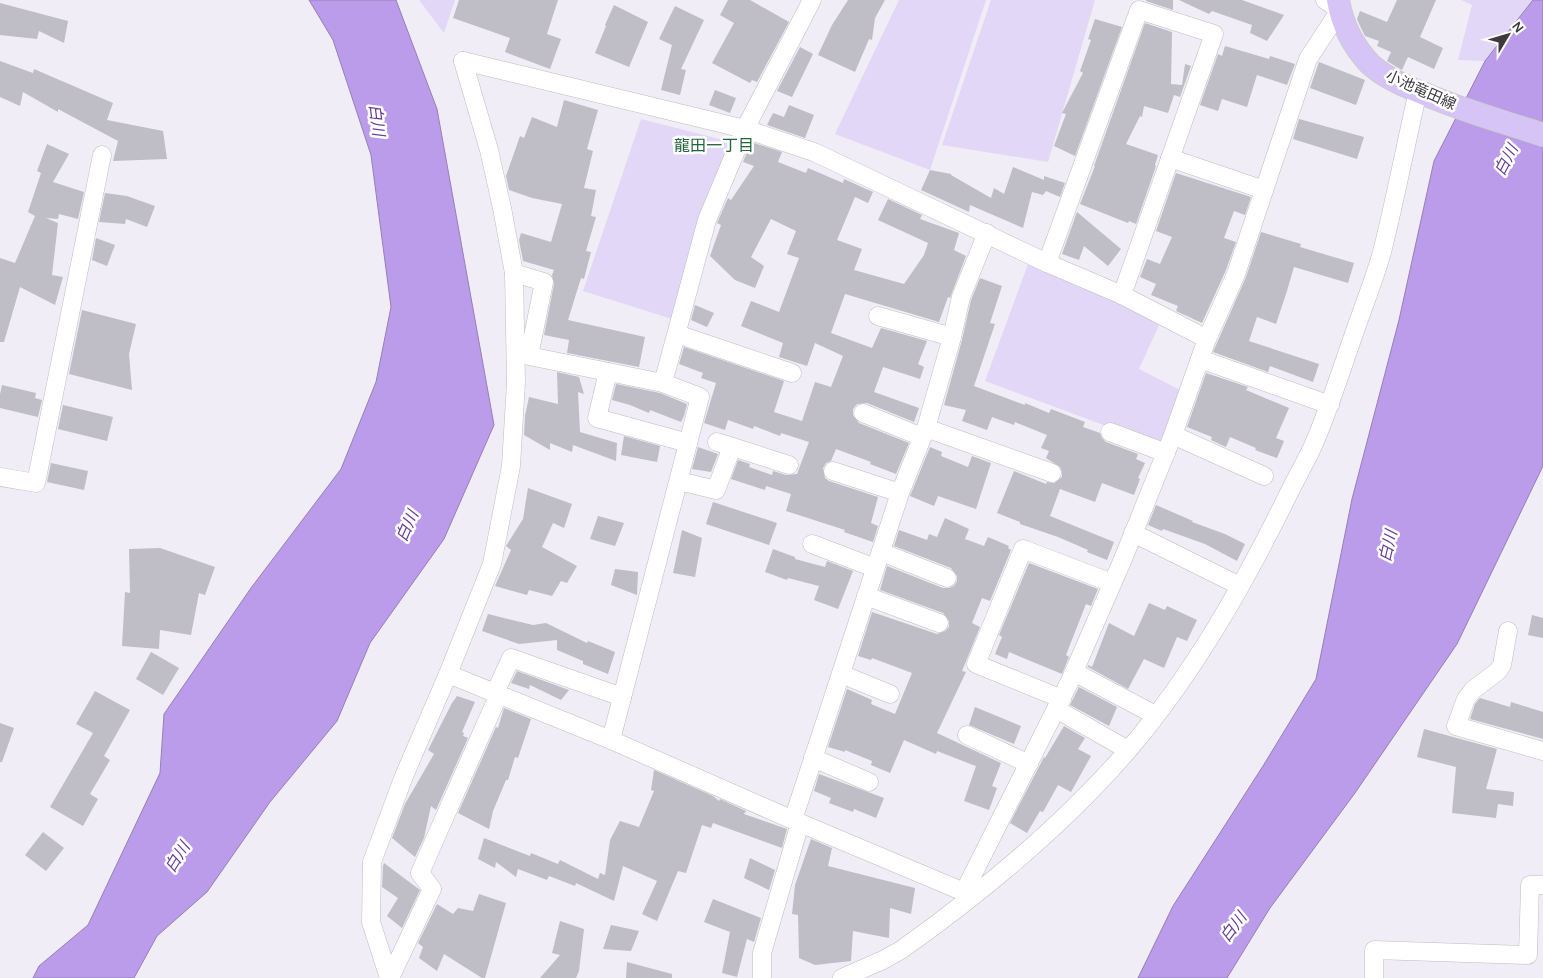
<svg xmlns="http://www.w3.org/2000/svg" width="1543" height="978" viewBox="0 0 1543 978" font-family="Karla,'Noto Sans JP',sans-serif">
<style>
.green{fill:#e2d7f6}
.water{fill:#bb9cea;stroke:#957fb6}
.building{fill:#bfbdc5}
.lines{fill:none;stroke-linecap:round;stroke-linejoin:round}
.minor-casing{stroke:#bebcc3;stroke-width:19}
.major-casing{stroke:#cccccd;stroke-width:24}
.minor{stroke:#fff;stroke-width:18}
.major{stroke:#d7c4f6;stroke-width:22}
.labels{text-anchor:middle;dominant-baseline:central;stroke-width:5;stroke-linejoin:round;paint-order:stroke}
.street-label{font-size:15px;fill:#3c3a3e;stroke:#fff}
.water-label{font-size:16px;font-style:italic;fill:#653c96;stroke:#fff}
.neighbourhood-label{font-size:16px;fill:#206539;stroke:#fff}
</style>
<rect width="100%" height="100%" fill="#f0edf6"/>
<g class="green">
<polygon points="419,0 455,0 444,33"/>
<polygon points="899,0 986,0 930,170 835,134"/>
<polygon points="991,0 1095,0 1048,162 942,145"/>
<polygon points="1461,0 1533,0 1485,61 1458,60 1472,5"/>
<polygon points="641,119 731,142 672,319 583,291"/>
<polygon points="1028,264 1096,291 1160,323 1139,369 1182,391 1160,446 985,381"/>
</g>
<g class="water">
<polygon points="309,0 396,0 437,109 494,425 444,539 370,643 337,721 270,802 207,892 157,936 134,978 33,978 39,966 88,925 160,773 164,714 251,588 341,469 376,382 391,307 371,155 333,40"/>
<polygon points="1533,0 1543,0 1543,466 1457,644 1355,793 1270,908 1227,978 1138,978 1173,906 1263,766 1316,679 1352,499 1399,320 1434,161 1485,61"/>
</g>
<g class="building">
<polygon points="459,0 558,0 547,34 561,39 550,69 505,52 510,38 453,18"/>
<polygon points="728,0 750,0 789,22 757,82 752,80 750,83 712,63 734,23 720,15"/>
<polygon points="848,0 885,0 875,18 872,40 869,39 855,72 818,55 832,25"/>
<polygon points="1146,0 1173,0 1173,10 1146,1"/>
<polygon points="1179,0 1242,0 1284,15 1267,41 1250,33 1252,25 1212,11 1209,14"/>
<polygon points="1397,0 1436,0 1420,37 1443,48 1434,69 1408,57 1402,70 1400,69 1387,61 1391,52 1377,46 1379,41 1365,36 1361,28 1357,19 1360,11 1387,22"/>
<polygon points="0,3 68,21 64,43 39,31 37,39 0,35"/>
<polygon points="614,5 648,22 629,67 595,53 606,26 605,25"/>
<polygon points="675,6 704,20 681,69 686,70 680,95 661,90 672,45 659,39"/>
<polygon points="1095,19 1122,27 1075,156 1054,146 1066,114 1062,113 1083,73 1080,71 1091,40 1088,39"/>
<polygon points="1145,23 1172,32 1171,84 1182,85 1185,64 1191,66 1180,97 1174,95 1168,113 1144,106 1142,117 1140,116 1126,144 1158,155 1155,165 1156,166 1136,224 1129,221 1128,223 1080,204 1095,166 1094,166"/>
<polygon points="1225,46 1269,59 1270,56 1295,64 1287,85 1257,75 1247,107 1222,99 1218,111 1200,105 1218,54 1222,56"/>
<polygon points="800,47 813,54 792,97 777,91"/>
<polygon points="0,61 33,73 34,69 113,103 107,120 163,131 167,159 113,161 118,141 58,109 58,112 23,92 20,106 0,97"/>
<polygon points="1319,62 1365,80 1356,105 1310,88"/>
<polygon points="715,90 736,98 730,113 709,105"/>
<polygon points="564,100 598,110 587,149 593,151 584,188 596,190 591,216 596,217 586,251 591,252 584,279 581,278 568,320 645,337 639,367 567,353 569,340 544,335 554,284 552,275 554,270 523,261 519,240 521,233 551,242 562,204 532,198 509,190 506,176 520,136 524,138 532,117 557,127"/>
<polygon points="789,105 814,115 805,138 767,125 773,113 784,117"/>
<polygon points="1299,119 1364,137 1357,159 1293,139"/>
<polygon points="751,142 782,152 778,162 806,173 808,168 843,183 844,179 873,192 868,203 855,197 837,240 862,249 854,270 904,284 924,255 928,243 878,220 888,199 922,215 920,219 959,233 954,250 966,256 950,298 948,297 939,322 845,294 831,333 872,348 881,328 927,341 918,364 924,367 920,379 883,367 874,392 919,408 914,422 867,403 857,404 853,409 853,415 859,423 909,443 896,474 870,464 871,462 836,449 831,461 826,463 823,468 825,478 829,481 878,497 871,523 878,526 873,542 844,532 845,530 786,511 791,494 766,486 765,490 731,479 738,460 750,464 749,467 772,475 773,471 786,475 797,474 809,442 781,433 780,436 754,426 753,429 728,420 725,430 704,423 716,383 701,378 703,373 679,364 684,347 784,381 774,412 802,421 815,382 831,387 843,356 815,343 807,366 779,357 783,343 741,326 751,301 779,312 799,258 787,254 796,231 771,219 751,257 764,266 755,288 735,280 710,256 721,225 717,223 728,198 731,200 754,166 743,162"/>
<polygon points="47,144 69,154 53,182 84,192 78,219 59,214 58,219 46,218 58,223 52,275 63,277 55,305 20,287 4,342 0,342 0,258 15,263 35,216 28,212 41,173 37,171"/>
<polygon points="1013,167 1044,180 1044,176 1065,183 1060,197 1046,191 1043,195 1032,192 1023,228 970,205 969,212 921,190 930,170 951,174 951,175 991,198 994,188 1004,194"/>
<polygon points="1176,173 1251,197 1245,215 1234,211 1224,238 1236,242 1226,270 1202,323 1176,311 1178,306 1151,295 1156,284 1140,277 1147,259 1160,264 1172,237 1156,231"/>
<polygon points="105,193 127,196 155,206 147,227 126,219 125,224 99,222"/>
<polygon points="1077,212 1121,249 1108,266 1084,246 1079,260 1062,254"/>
<polygon points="1261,232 1301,244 1300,247 1354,263 1348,283 1294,267 1287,291 1276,324 1257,317 1249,341 1319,364 1313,382 1270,366 1268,372 1213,352 1246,277"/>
<polygon points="96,238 115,245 107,266 92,260"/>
<polygon points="980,278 1002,286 990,323 995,324 974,386 1025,405 1025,403 1049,413 1051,409 1085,422 1083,427 1100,433 1102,438 1106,442 1138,454 1136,459 1145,463 1138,478 1140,479 1134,495 1102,483 1095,502 1060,489 1050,516 1114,542 1107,560 1087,552 1088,550 1058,537 1020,524 1020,522 997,513 1014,471 1046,484 1047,482 1054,483 1062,477 1062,472 1060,467 1046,458 1049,451 1041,448 1047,435 1015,422 1014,425 992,417 987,430 962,421 966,410 944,405 962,340 971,300"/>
<polygon points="695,305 714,313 707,327 691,320"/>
<polygon points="82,310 136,324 129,354 132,390 69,374"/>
<polygon points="557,372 579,377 584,394 578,392 580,432 617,443 616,461 573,445 572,452 550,443 550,450 524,435 525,416 529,397 558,404"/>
<polygon points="1206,373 1248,387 1246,390 1289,408 1276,438 1284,441 1277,458 1255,450 1256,448 1230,437 1226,447 1211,440 1212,437 1187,427"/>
<polygon points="616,384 660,393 687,404 684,416 681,422 650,410 649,413 630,405 612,400"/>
<polygon points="2,385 36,393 35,398 42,400 38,417 0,408 0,394"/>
<polygon points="63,405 113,417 107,441 58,429"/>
<polygon points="624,436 660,446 657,462 621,455"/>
<polygon points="698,447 718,454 711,472 692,469"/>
<polygon points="930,447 942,452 941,456 968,467 972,456 991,463 976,509 938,496 934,506 910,496"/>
<polygon points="51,463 88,471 84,490 47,482"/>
<polygon points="528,488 572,504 564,528 553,523 542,547 577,566 567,583 561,581 552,596 529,590 527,595 495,586 511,550 506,546 523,519"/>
<polygon points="713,502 777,523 769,545 706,524"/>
<polygon points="1156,505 1193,521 1192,522 1225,534 1245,544 1237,561 1205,544 1163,529 1162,531 1148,525"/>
<polygon points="598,516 624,523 615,546 590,539"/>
<polygon points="945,518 969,529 965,539 984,546 988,537 1009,546 1008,548 1011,550 990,601 982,598 972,623 980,627 962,671 966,672 937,733 1001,763 992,786 997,788 989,810 964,801 976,766 973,765 937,751 936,754 904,740 890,773 871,765 872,761 845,750 845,752 828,747 847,689 872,700 871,704 895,714 912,673 872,658 871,660 858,656 872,612 937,634 945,631 949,627 949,621 943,613 880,590 887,566 943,588 949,588 954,586 957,581 957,576 951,568 894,546 899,530 927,540 929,534 937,537"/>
<polygon points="682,530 702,538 695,577 673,573"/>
<polygon points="160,548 215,567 205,595 199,593 191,635 160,630 159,649 122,646 125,592 130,593 129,549"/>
<polygon points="773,549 795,557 795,559 825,567 827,561 853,571 838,609 814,600 819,586 788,578 787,580 765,572"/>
<polygon points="1029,563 1098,589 1091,606 1086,604 1066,655 1069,657 1062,674 1009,652 1007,659 995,654 1002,637 999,635"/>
<polygon points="615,569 638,572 637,595 611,585"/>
<polygon points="1149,603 1165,610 1167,606 1197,620 1187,641 1177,637 1164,668 1144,659 1128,689 1088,667 1088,665 1092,667 1109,623 1134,636"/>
<polygon points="488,614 533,625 546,623 587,643 588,641 615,652 608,674 583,664 583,661 557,650 557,640 519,644 482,631"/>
<polygon points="1532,615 1543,618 1543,638 1528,635"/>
<polygon points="151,652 179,668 163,695 136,679"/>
<polygon points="517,671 569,690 561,700 530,685 529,689 511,683"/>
<polygon points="1079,687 1117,707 1109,726 1070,705"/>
<polygon points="95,691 130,710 104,756 110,760 90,794 98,799 83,826 50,807 93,733 76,724"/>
<polygon points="457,696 475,702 462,732 464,733 463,736 468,738 436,810 431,806 424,838 415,857 392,838 405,804 434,754 428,750 452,703"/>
<polygon points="1480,698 1510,707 1511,702 1543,712 1543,739 1470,719 1475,704"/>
<polygon points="975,707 1021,726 1014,744 969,725"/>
<polygon points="504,708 531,719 518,758 515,757 508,780 506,780 493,811 489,829 458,813 496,727 498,728"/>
<polygon points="0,723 14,728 2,762 0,762"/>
<polygon points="1064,726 1085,738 1078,749 1091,756 1071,792 1058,785 1043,812 1040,811 1027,833 1010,823 1044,757 1045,758"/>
<polygon points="1424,729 1497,749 1486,789 1514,792 1513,806 1498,804 1496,818 1452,813 1456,767 1417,757"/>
<polygon points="654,770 713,796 719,801 720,799 746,811 744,814 787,829 782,848 713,823 711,828 702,825 686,873 678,871 657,921 642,914 657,881 623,866 614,901 576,883 575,886 549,876 547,880 518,869 516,877 496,862 495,868 478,859 484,838 530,856 531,853 558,864 560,860 598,879 600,873 605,875 610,840 620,821 639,827 654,791 651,790"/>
<polygon points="819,774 884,798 876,818 854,809 853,812 829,803 831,798 814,791"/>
<polygon points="43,832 64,848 46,871 25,855"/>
<polygon points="811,839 832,848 828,866 915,888 911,914 890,908 889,938 853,931 851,961 815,965 799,958 798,915 792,914 795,885"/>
<polygon points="750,858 775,870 769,890 744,878"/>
<polygon points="384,863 420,890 402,928 387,916 398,898 382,887 383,866"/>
<polygon points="479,894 506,903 485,978 482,978 444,954 437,971 419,958 423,947 418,943 437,904 453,914 458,908 473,911"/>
<polygon points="713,899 761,918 754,942 747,939 737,977 722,973 730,932 704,922"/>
<polygon points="560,921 584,929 579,971 576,978 540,978 560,955 552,953"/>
<polygon points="611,925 639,931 631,951 603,949"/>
<polygon points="627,962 672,974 672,978 626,978"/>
</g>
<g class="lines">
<defs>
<g id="minor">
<polyline points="812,0 745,129 707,220 663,383 700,397 611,740 793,820 964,892 1069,683 1123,559 1173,435 1207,339 1236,274 1308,59 1340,10 1325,0"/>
<polyline points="463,61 745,129 814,152 1047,263 1122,295 1207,339"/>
<polyline points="1170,158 1264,190"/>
<polyline points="1047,263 1139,10 1214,34 1122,295"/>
<polyline points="514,273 544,282 529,356 663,383"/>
<polyline points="878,316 952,337"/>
<polyline points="677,334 792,373"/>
<polyline points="1200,359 1330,405"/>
<polyline points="608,372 597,418 688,443"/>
<polyline points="863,413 922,437"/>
<polyline points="926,428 1052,473"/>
<polyline points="1110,432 1166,453"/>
<polyline points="1173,435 1264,476"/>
<polyline points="717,442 789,465"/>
<polyline points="833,471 900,493"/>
<polyline points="0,477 36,483 102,155"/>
<polyline points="679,481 716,490 732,447"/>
<polyline points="1133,533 1240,586"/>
<polyline points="812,544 875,568"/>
<polyline points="881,552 947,578"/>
<polyline points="866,596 939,623"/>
<polyline points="1508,631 1502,665 1498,671 1473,690 1466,699 1456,726 1543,751"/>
<polyline points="1074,672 1155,715"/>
<polyline points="448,674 611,740"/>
<polyline points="841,674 890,694"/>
<polyline points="495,693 511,658 622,697"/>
<polyline points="1062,699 976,664 1023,549 1112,583"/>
<polyline points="1056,709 1128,750"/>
<polyline points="967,735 1029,764"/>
<polyline points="813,758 869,782"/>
<polyline points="793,820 900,493 926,428 952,337 961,297 987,233"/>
<polyline points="389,978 371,922 372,862 404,776 448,674 492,564 511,466 516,382 514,273 502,208 489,150 463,61"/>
<polyline points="390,978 432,889 420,873 499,694"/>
<polyline points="762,978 762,953 800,823"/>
<path d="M 842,978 L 883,960 L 901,950 C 984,891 1064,825 1130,748 C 1193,674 1243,586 1286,499 C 1294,482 1304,465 1312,448 C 1329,410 1341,370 1355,331 C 1364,304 1376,276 1383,248 C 1396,196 1406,143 1418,91"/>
<polyline points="1374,978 1374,950 1528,955 1530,885 1543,885"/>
</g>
<path id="major" d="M 1338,0 C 1342,24 1353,46 1370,64 C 1384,77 1402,85 1420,92 C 1460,110 1502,121 1543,135"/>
</defs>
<use href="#minor" class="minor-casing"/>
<use href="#major" class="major-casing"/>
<use href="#minor" class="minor"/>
<use href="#major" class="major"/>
</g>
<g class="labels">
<g class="street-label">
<text transform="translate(1421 90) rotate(24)">小池竜田線</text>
</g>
<g class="water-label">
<text transform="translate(377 120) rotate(83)">白川</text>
<text transform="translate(1506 160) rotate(-62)">白川</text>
<text transform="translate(407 526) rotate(-66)">白川</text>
<text transform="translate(1388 546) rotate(-77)">白川</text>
<text transform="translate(177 857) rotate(-58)">白川</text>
<text transform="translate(1233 927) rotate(-53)">白川</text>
</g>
<g class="neighbourhood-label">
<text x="714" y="145">龍田一丁目</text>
</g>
</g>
<g transform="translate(1508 35) rotate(52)" stroke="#ffffff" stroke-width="4" paint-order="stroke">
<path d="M0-4L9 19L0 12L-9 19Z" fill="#3c3a3e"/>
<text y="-8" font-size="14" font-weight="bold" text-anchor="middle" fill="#3c3a3e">N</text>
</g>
</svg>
